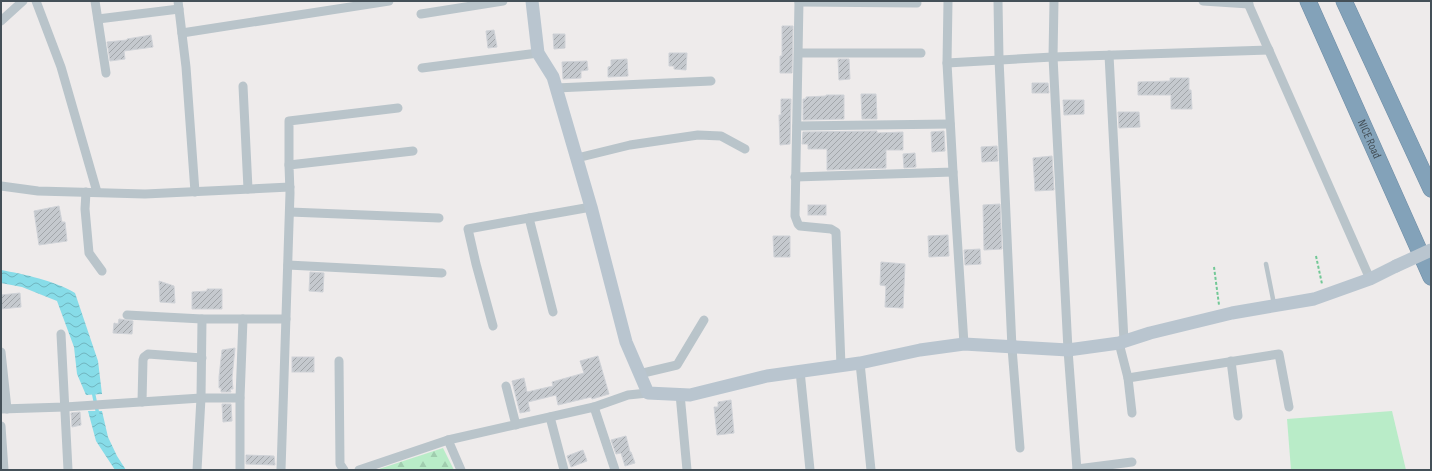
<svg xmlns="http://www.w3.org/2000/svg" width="1432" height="471" viewBox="0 0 1432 471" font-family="'Sofia Sans Condensed',sans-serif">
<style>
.green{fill:#b9ecc8}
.forest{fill:url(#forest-firs)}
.water{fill:url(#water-waves)}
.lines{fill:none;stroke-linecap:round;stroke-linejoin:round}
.stream{stroke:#87dce8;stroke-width:3.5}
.building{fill:url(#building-hatch);stroke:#cfd2d7}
.highway-casing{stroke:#6f8da5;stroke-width:17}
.path{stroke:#72c896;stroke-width:2;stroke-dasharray:3 2;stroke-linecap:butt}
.lane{stroke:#b9c4ca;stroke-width:4.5}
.street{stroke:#b9c4ca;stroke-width:9}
.secondary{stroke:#b9c5cf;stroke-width:13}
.highway{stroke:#83a2b9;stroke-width:16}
.secondary-bridge{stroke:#b9c5cf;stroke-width:13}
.labels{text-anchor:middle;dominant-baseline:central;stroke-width:4;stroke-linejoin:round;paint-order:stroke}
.street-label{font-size:12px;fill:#445058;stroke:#fff}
</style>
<defs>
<pattern id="forest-firs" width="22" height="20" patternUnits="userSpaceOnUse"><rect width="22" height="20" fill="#b9ecc8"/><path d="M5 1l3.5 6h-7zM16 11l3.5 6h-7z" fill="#a0ccae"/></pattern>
<pattern id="water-waves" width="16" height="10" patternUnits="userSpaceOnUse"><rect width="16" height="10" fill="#87dce8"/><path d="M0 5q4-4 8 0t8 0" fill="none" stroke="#70b5bf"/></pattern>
<pattern id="building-hatch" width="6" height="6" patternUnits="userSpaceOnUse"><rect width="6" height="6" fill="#c5c9ce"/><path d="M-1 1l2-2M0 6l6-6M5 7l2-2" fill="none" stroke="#a2a6aa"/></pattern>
</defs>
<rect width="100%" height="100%" fill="#eeebeb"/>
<polygon class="green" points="1392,411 1406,470 1291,470 1287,419"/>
<polygon class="forest" points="443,448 454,470 376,470"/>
<g class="water">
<path d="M 1,270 C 23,274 56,281 75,293 L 98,361 L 102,394 L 86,395 L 77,374 L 74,347 L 57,301 L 22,287 L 1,283 Z"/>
<polygon points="88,411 102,411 108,437 117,456 126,470 115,470 96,441"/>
</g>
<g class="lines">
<polyline class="stream" points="93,391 98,415"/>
</g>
<g class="building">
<polygon points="782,26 793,26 792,73 780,73 780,56 782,56"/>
<polygon points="494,30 497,47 488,48 486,31"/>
<polygon points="553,34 565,34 565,48 554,49"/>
<polygon points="151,35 153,47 124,51 125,59 110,61 107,42 127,40 127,39"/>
<polygon points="669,53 687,53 686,70 674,69 674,66 669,66"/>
<polygon points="627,59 628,76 608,77 608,67 611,66 611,60"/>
<polygon points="838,59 849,59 850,79 839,80"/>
<polygon points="587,61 588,70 581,71 581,78 563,79 562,62"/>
<polygon points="1170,78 1189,78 1189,90 1191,90 1192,109 1171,109 1171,95 1138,95 1138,82 1170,81"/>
<polygon points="1032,83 1048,83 1049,93 1032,93"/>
<polygon points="861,94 876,94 877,119 862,119"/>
<polygon points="826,95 844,95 844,119 803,120 803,99 806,99 806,97 826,96"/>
<polygon points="781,99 791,99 790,144 780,145 779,115 781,115"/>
<polygon points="1063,100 1084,100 1084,114 1064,115"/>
<polygon points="1118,112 1139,112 1140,127 1119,128"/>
<polygon points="877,131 877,133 903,132 903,150 886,150 886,168 827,170 827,149 808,149 808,144 802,144 803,132"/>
<polygon points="944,131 945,151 932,152 931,132"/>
<polygon points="997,146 998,161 982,162 981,147"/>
<polygon points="915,153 916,167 904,168 903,154"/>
<polygon points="1052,156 1054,190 1035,191 1033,158"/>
<polygon points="1000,204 1002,249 984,250 983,205"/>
<rect x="808" y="205" width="18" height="10"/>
<polygon points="59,206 62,222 65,222 67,241 39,245 34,211"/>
<polygon points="948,235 949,256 929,257 928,236"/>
<polygon points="773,236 790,236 790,257 774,257"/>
<polygon points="980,249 981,264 965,265 964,250"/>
<polygon points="881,262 905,264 903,308 885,307 886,286 880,285"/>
<polygon points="310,272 324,273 323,292 309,291"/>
<polygon points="159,281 174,286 175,303 160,302"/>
<polygon points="207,289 222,289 222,309 192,309 192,292 207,291"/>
<polygon points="20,293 21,307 1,309 1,295"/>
<polygon points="119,319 133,321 132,334 113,333 114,323 118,324"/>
<polygon points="235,348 232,378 233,389 230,389 231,392 221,392 221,388 219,388 219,377 222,350"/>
<polygon points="598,356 609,394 592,399 591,397 558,405 556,395 528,402 530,411 520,413 512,381 524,378 527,392 553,386 552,382 584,373 580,361"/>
<rect x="292" y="357" width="22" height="15"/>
<polygon points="731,400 734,433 717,435 714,407 718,407 718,402"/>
<polygon points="222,404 231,404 232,421 223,422"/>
<polygon points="80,412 81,425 72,427 71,413"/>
<polygon points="626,436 630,452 631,452 635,463 625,466 621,453 616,454 611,440"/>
<polygon points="583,450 587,461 571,467 567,456"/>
<polygon points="246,455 274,456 275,465 246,464"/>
</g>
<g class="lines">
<defs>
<g id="highway">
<path id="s1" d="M 1308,1 L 1431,277"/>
<polyline points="1344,1 1431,189"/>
</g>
</defs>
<use href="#highway" class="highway-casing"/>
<g class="path">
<polyline points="1316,256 1322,284"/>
<polyline points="1214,267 1219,305"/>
</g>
<polyline class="lane" points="1266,264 1274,304"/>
<g class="street">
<polyline points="36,1 61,67 97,192"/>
<polyline points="95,1 106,73"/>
<polyline points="178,1 186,67 195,192"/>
<polyline points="799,1 795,216 798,224 800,226 831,229 836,232 841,366"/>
<polyline points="998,1 999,59 1012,348 1020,448"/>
<polyline points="1054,1 1053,57 1068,350 1077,470"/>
<polyline points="1203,1 1249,4"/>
<polyline points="1247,1 1370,279"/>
<polyline points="799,2 917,3"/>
<polyline points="421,14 503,1"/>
<polyline points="98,19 179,9"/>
<polyline points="1,21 23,1"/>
<polyline points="182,33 389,1"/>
<polyline points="799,53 921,53"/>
<polyline points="1109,55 1124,341"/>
<polyline points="947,63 1053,57 1269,50"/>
<polyline points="422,68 538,53"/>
<polyline points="243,86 248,189"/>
<polyline points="556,88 711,81"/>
<polyline points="797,126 950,124"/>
<polyline points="577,158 630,145 698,135 721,136 745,149"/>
<polyline points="289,165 289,121 398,108"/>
<polyline points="953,172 964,344"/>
<polyline points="795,177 953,172 947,63 948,1"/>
<polyline points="1,186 38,191 145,194 290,187"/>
<polyline points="86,192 85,209 89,253 102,271"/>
<polyline points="290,212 439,218"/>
<polyline points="288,265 442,273"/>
<polyline points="553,312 529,218 591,207"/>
<polyline points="127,315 202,319"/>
<polyline points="493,326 476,264 468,229 529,218"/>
<polyline points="61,334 68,470"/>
<polyline points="1119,343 1128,378 1132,413"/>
<polyline points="1,352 7,409"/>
<polyline points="339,361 340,464 344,470"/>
<polyline points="1231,361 1238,416"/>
<polyline points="860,363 871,470"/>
<polyline points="800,371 810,470"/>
<polyline points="639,374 677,365 704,320"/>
<polyline points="1128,378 1279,354 1289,407"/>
<polyline points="506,386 516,425"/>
<polyline points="680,394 687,470"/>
<polyline points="142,402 143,360 144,357 148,354 202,358"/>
<polyline points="594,407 615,470"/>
<polyline points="1,409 65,407 201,398 240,398"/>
<polyline points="550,417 564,470"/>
<polyline points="1,426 4,470"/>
<polyline points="448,440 461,470"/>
<polyline points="1077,469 1132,462"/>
<polyline points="197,470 201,398 202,319 286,319"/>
<polyline points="240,470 240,398 243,319"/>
<polyline points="281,470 290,193 289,165 413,151"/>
<polyline points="359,470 448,440 594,407 628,395 648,393"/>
</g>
<polyline class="secondary" points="532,1 538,53 553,77 591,207 626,342 648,393 690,395 767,376 860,363 920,350 964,344 1068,350 1119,343 1150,333 1232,313 1314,299 1370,279 1396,266"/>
<use href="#highway" class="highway"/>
<polyline class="secondary-bridge" points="1396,266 1431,250"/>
</g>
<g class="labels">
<g class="street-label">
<text stroke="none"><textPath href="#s1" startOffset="151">NICE Road</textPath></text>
</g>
</g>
<rect width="1432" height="471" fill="none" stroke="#445058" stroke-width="4"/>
</svg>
